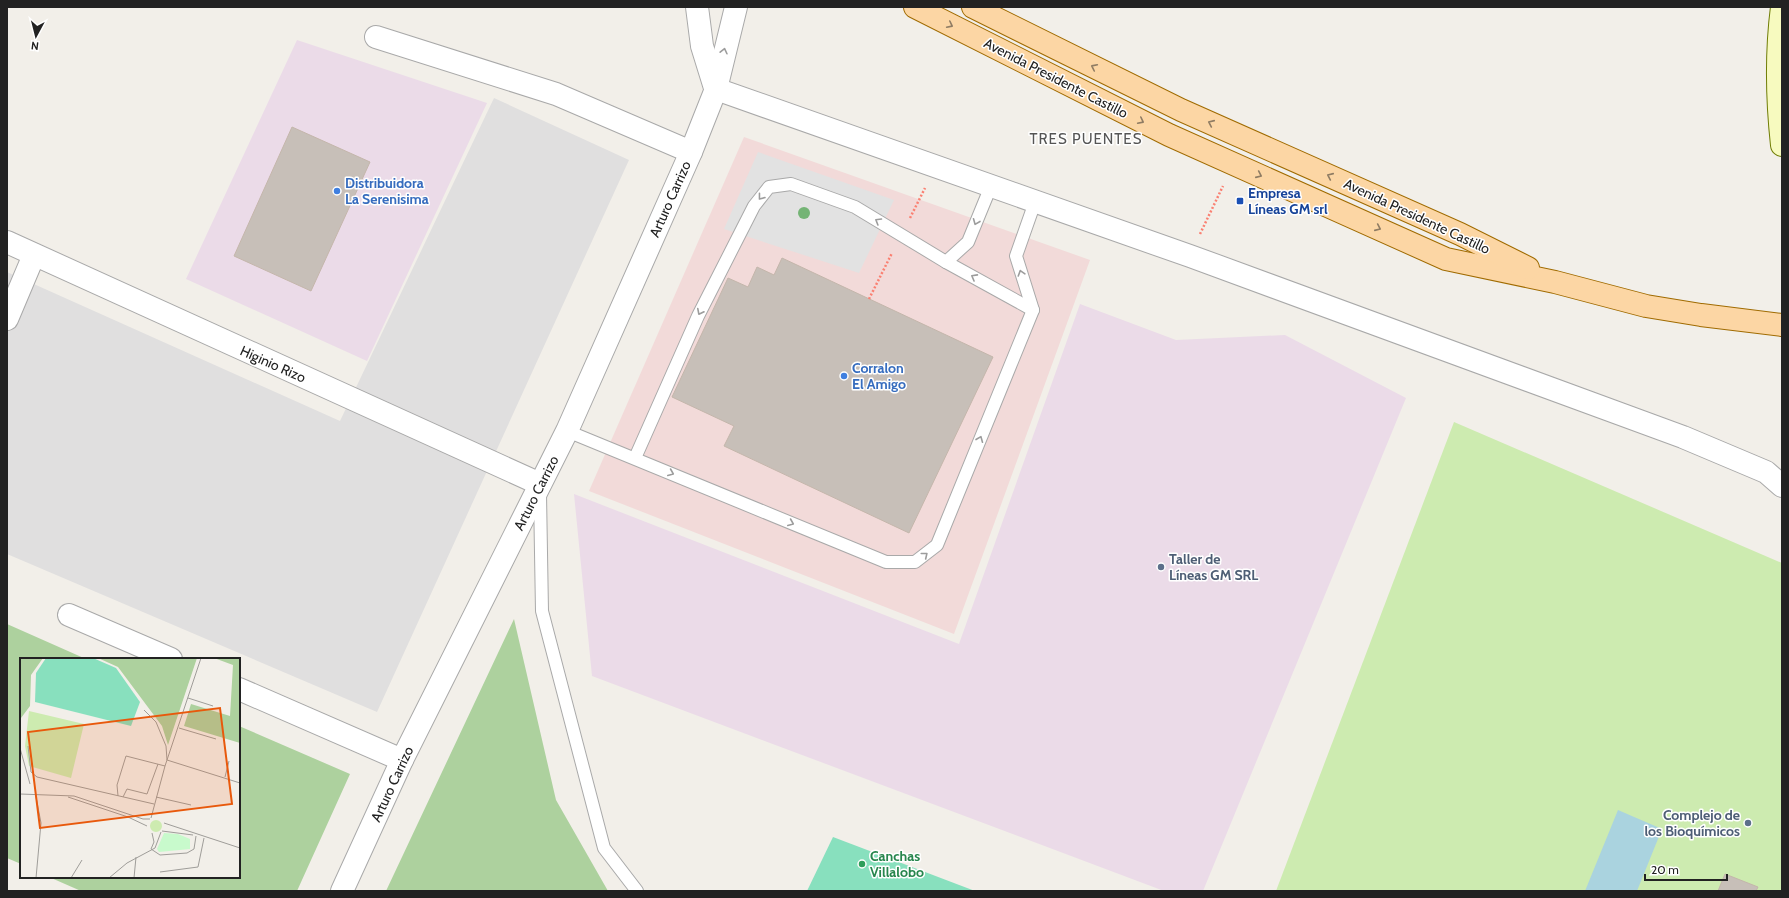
<svg xmlns="http://www.w3.org/2000/svg" width="1789" height="898" viewBox="0 0 1789 898" font-family="Cabin,sans-serif">
<style>
.residential{fill:#e0dfdf}
.commercial{fill:#f2dad9}
.industrial{fill:#ebdbe8}
.grass{fill:#cdebb0}
.forest{fill:#add19e}
.pitch{fill:#88e0be}
.parking{fill:#e2e2e2}
.water{fill:#aad3df}
.building{fill:#c7bfb8;stroke:#c4b6ab}
.lines{fill:none;stroke-linecap:round;stroke-linejoin:round}
.lane-casing{stroke:#a9a9a9;stroke-width:14}
.street-casing{stroke:#a9a9a9;stroke-width:24}
.secondary-casing{stroke:#707d05;stroke-width:24}
.primary-casing{stroke:#a06b00;stroke-width:24}
.path{stroke:#fa8072;stroke-width:2.5;stroke-dasharray:2 2;stroke-linecap:butt}
.lane{stroke:#fff;stroke-width:12}
.street{stroke:#fff;stroke-width:22}
.secondary{stroke:#f7fabf;stroke-width:22}
.primary{stroke:#fcd6a4;stroke-width:22}
.tree{fill:#74b475}
.oneway{stroke:#8f7c63}
.oneway2{stroke:#9c9c9c}
.shop-dot{fill:#3f7fe0;stroke:#fff;stroke-width:1.5}
.transit-dot{fill:#1a4fb4;stroke:#fff;stroke-width:1.5}
.service-dot{fill:#5c6f8a;stroke:#fff;stroke-width:1.5}
.leisure-dot{fill:#2e9e5b;stroke:#fff;stroke-width:1.5}
.labels{text-anchor:middle;dominant-baseline:central;stroke-width:3;stroke-linejoin:round;paint-order:stroke}
.street-label{font-size:14px;fill:#222;stroke:#fff}
.shop-label{font-size:14px;font-weight:bold;fill:#366cbe;stroke:#fff;text-anchor:start}
.transit-label{font-size:14px;font-weight:bold;fill:#164399;stroke:#fff;text-anchor:start}
.service-label{font-size:14px;font-weight:bold;fill:#4e5e75;stroke:#fff;text-anchor:start}
.leisure-label{font-size:14px;font-weight:bold;fill:#27864d;stroke:#fff;text-anchor:start}
.neighbourhood-label{font-size:15px;letter-spacing:1px;fill:#555;stroke:#fff}
.inset-road{fill:none;stroke:#9f9d99;stroke-width:1}
.view{fill:#e8590c;fill-opacity:0.15;stroke:#e8590c;stroke-width:2}
.inset-edge{fill:none;stroke:#222;stroke-width:2}
</style>
<rect width="100%" height="100%" fill="#f2efe9"/>
<polygon class="residential" points="494,98 629,160 377,712 7,554 7,272 340,421"/>
<polygon class="commercial" points="744,137 1090,260 954,634 589,491"/>
<g class="industrial">
<polygon points="297,40 487,103 367,361 186,279"/>
<polygon points="1080,304 1176,340 1285,335 1406,398 1203,891 1164,891 592,676 574,494 959,644"/>
</g>
<polygon class="grass" points="1454,422 1782,563 1782,891 1276,891"/>
<g class="forest">
<polygon points="514,619 556,800 608,891 386,891"/>
<polygon points="7,624 86,659 21,659 21,864 7,858"/>
<polygon points="239,726 350,774 297,891 81,891 49,877 239,877"/>
</g>
<polygon class="pitch" points="833,837 975,891 807,891"/>
<polygon class="parking" points="758,152 894,200 859,273 724,229"/>
<polygon class="water" points="1618,810 1662,829 1637,891 1585,891"/>
<g class="building">
<polygon points="292,127 370,162 311,291 234,256"/>
<polygon points="782,258 993,357 909,533 724,446 734,426 672,397 728,278 748,287 757,267 774,275"/>
<polygon points="1725,874 1758,887 1756,891 1718,891"/>
</g>
<g class="lines">
<defs>
<g id="lane">
<polyline points="946,262 1033,310"/>
<polyline points="567,431 886,562 915,562 937,545 1033,310 1016,256 1035,202"/>
<polyline points="635,458 698,316 754,206 769,187 791,184 855,207 946,262 968,242 991,186"/>
<polyline points="540,494 542,611 604,848 637,891"/>
</g>
<g id="street">
<polyline points="697,7 702,46 715,88"/>
<polyline points="376,37 556,94 691,152"/>
<polyline points="716,89 1190,256 1683,437 1766,472 1782,486"/>
<polyline points="7,242 540,484"/>
<polyline points="7,319 34,255"/>
<polyline points="69,615 171,659"/>
<polyline points="239,689 402,760"/>
<polyline points="342,891 402,760 567,431 691,152 716,89 736,7"/>
</g>
<path id="secondary" d="M 1782,7 C 1776,54 1777,99 1782,145"/>
<g id="primary">
<polyline points="915,7 1169,135 1446,259 1555,282 1646,306 1701,315 1782,325"/>
<polyline points="973,7 1181,110 1460,234 1528,268"/>
</g>
</defs>
<use href="#lane" class="lane-casing"/>
<use href="#street" class="street-casing"/>
<use href="#secondary" class="secondary-casing"/>
<use href="#primary" class="primary-casing"/>
<g class="path">
<polyline points="910,218 925,188"/>
<polyline points="1200,234 1223,186"/>
<polyline points="869,299 892,253"/>
</g>
<use href="#lane" class="lane"/>
<use href="#street" class="street"/>
<use href="#secondary" class="secondary"/>
<use href="#primary" class="primary"/>
</g>
<circle class="tree" cx="804" cy="213" r="6"/>
<defs><path id="oneway-chevron" d="M-2-3.5L2.5 0L-2 3.5" fill="none" stroke-width="1.6" stroke-linecap="round" stroke-linejoin="round"/></defs>
<g class="oneway">
<use href="#oneway-chevron" transform="translate(950 25) rotate(27)"/>
<use href="#oneway-chevron" transform="translate(1094 67) rotate(-154)"/>
<use href="#oneway-chevron" transform="translate(1141 121) rotate(27)"/>
<use href="#oneway-chevron" transform="translate(1211 123) rotate(-156)"/>
<use href="#oneway-chevron" transform="translate(1259 175) rotate(24)"/>
<use href="#oneway-chevron" transform="translate(1330 176) rotate(-156)"/>
<use href="#oneway-chevron" transform="translate(1378 228) rotate(24)"/>
</g>
<g class="oneway2">
<use href="#oneway-chevron" transform="translate(724 51) rotate(-77)"/>
<use href="#oneway-chevron" transform="translate(761 197) rotate(128)"/>
<use href="#oneway-chevron" transform="translate(878 221) rotate(-149)"/>
<use href="#oneway-chevron" transform="translate(976 222) rotate(112)"/>
<use href="#oneway-chevron" transform="translate(1021 273) rotate(-107)"/>
<use href="#oneway-chevron" transform="translate(974 277) rotate(-151)"/>
<use href="#oneway-chevron" transform="translate(700 312) rotate(117)"/>
<use href="#oneway-chevron" transform="translate(980 439) rotate(-68)"/>
<use href="#oneway-chevron" transform="translate(671 473) rotate(23)"/>
<use href="#oneway-chevron" transform="translate(791 523) rotate(23)"/>
<use href="#oneway-chevron" transform="translate(925 555) rotate(-39)"/>
</g>
<g class="shop-dot">
<circle cx="337" cy="191" r="4"/>
<circle cx="844" cy="376" r="4"/>
</g>
<rect class="transit-dot" x="1236" y="197" width="8" height="8" rx="2"/>
<g class="service-dot">
<circle cx="1161" cy="567" r="4"/>
<circle cx="1748" cy="823" r="4"/>
</g>
<circle class="leisure-dot" cx="862" cy="864" r="4"/>
<g class="labels">
<g class="street-label">
<text transform="translate(1056 78) rotate(27)">Avenida Presidente Castillo</text>
<text transform="translate(670 199) rotate(-66)">Arturo Carrizo</text>
<text transform="translate(1417 216) rotate(25)">Avenida Presidente Castillo</text>
<text transform="translate(273 364) rotate(24)">Higinio Rizo</text>
<text transform="translate(536 493) rotate(-63)">Arturo Carrizo</text>
<text transform="translate(392 784) rotate(-65)">Arturo Carrizo</text>
</g>
<g class="shop-label">
<text x="345" y="183">Distribuidora<tspan x="345" dy="16">La Serenisima</tspan></text>
<text x="852" y="368">Corralon<tspan x="852" dy="16">El Amigo</tspan></text>
</g>
<g class="transit-label">
<text x="1248" y="193">Empresa<tspan x="1248" dy="16">Líneas GM srl</tspan></text>
</g>
<g class="service-label">
<text x="1169" y="559">Taller de<tspan x="1169" dy="16">Líneas GM SRL</tspan></text>
<text x="1740" y="815" text-anchor="end">Complejo de<tspan x="1740" dy="16">los Bioquímicos</tspan></text>
</g>
<g class="leisure-label">
<text x="870" y="856">Canchas<tspan x="870" dy="16">Villalobo</tspan></text>
</g>
<g class="neighbourhood-label">
<text x="1086" y="139">TRES PUENTES</text>
</g>
</g>
<g transform="translate(20 658)">
<rect width="220" height="220" fill="#f2efe9"/>
<path d="M 9,53 L 64,66 L 51,120 L 9,108 L 5,88 ZM130 168a6 6 0 1 1 12 0a6 6 0 1 1-12 0Z" fill="#cdebb0"/>
<path d="M 1,0 L 23,0 L 11,17 L 10,48 L 1,60 ZM 78,0 L 177,0 L 148,87 L 142,68 L 98,9 ZM 194,0 L 220,0 L 220,85 L 164,68 L 171,46 L 210,58 L 213,7 Z" fill="#add19e"/>
<path d="M 144,175 L 158,176 L 170,181 L 170,191 L 139,194 L 137,191 Z" fill="#c8facc"/>
<path d="M 26,0 L 73,0 L 96,10 L 120,44 L 111,68 L 15,44 L 16,15 Z" fill="#88e0be"/>
<path class="inset-road" d="M 168,40 L 193,48M 124,52 L 136,64 L 146,88 L 147,102 L 220,125M 159,70 L 196,81M 8,88 L 11,114 L 17,119 L 134,146M 0,90 L 10,126M 205,119 L 209,103M 0,136 L 54,138 L 123,161 L 130,161M 98,138 L 97,127 L 106,98 L 145,108M 48,139 L 108,159 L 127,168M 103,139 L 107,131 L 127,136 L 138,106M 136,139 L 171,147M 131,160 L 145,108 L 181,0M 144,165 L 220,190M 142,173 L 173,177M 131,191 L 140,197 L 167,195 L 174,191 L 176,178M 131,191 L 134,184 L 132,175M 140,214 L 178,209 L 184,180M 16,220 L 21,165 L 16,139M 51,220 L 62,202M 89,220 L 107,205 L 135,190 L 141,174M 114,220 L 116,199"/>
<path class="view" d="M 200,50 L 212,146 L 20,170 L 8,74 Z"/>
<rect width="220" height="220" class="inset-edge"/>
</g>
<rect width="1789" height="898" fill="none" stroke="#222222" stroke-width="16"/>
<g transform="translate(36 36) rotate(187)" stroke="#ffffff" stroke-width="3" paint-order="stroke">
<path d="M0-3L7 15L0 10L-7 15Z" fill="#222222"/>
<text y="-6" font-size="11" font-weight="bold" text-anchor="middle" fill="#222222">N</text>
</g>
<path d="M1645 874v6h82v-6" fill="none" stroke="#222222" stroke-width="2"/>
<text x="1651" y="874" font-size="12" fill="#222222" stroke="#ffffff" stroke-width="3" paint-order="stroke">20 m</text>
</svg>
